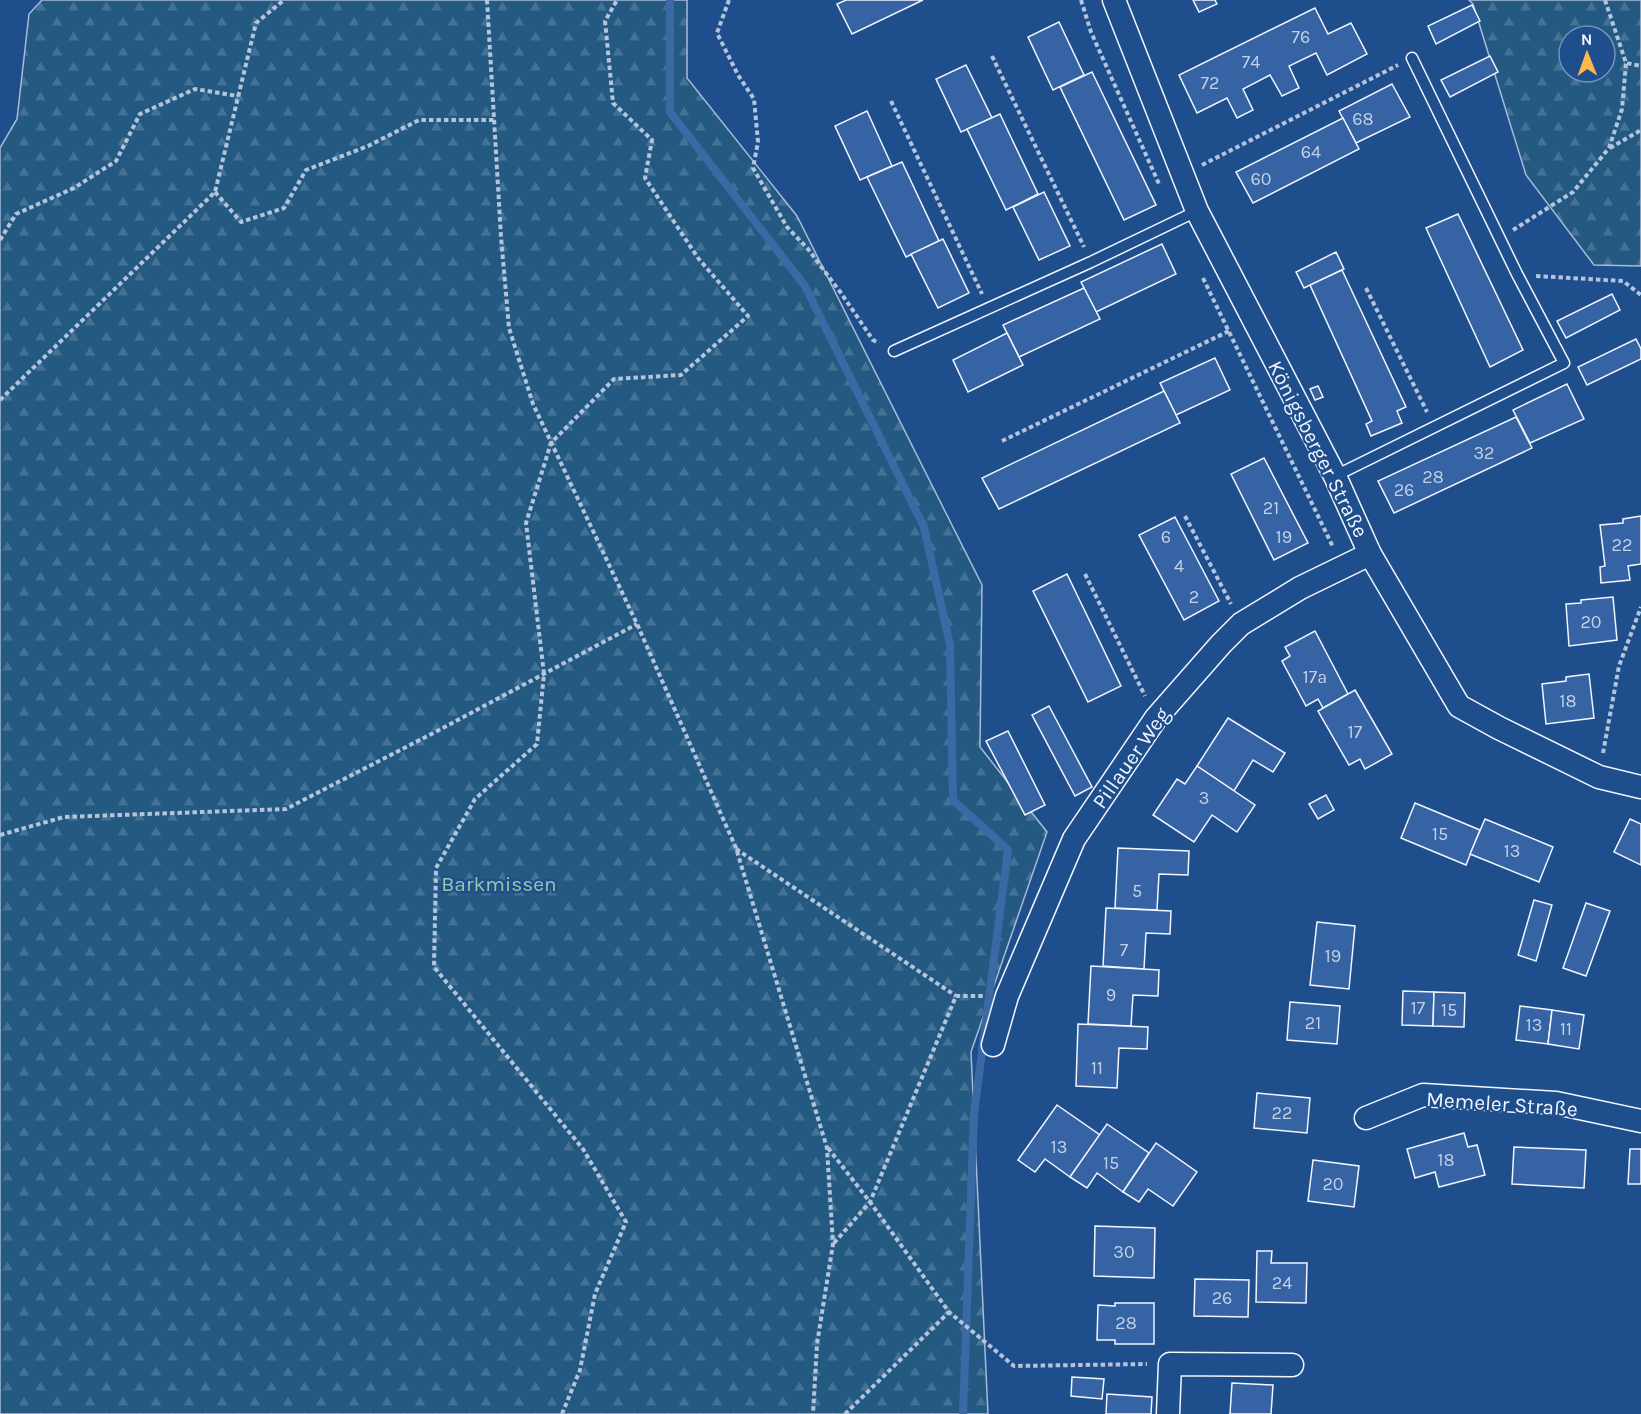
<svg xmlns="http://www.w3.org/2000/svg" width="1641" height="1414" viewBox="0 0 1641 1414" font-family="Karla,sans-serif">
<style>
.forest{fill:url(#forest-firs);stroke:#a8bbd7;stroke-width:1.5;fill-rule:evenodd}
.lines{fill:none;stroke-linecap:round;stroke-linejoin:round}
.stream{stroke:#3b69a3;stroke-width:8}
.building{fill:#3563a3;stroke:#f2f6ff;stroke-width:1.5}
.service-casing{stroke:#f2f6ff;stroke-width:13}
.minor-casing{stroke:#f2f6ff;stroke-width:25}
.path{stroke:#b3c4dc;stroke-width:4;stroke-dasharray:4.5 3;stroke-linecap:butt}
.service{stroke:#1f4e8c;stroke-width:10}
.minor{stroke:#1f4e8c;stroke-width:22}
.labels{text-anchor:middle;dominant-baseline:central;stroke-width:4.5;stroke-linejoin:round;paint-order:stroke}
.number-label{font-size:18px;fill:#c3d1e8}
.street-label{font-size:21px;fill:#f2f6ff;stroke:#1f4e8c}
.park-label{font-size:21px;fill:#97c8a6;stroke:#1f4e8c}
</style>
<defs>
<pattern id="forest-firs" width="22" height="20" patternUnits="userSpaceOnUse" patternTransform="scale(1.5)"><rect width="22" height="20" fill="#245a82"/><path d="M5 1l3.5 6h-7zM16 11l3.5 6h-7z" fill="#447295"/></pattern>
</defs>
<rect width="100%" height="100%" fill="#1f4e8c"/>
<g class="forest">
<polygon points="42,0 687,0 687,78 797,216 982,585 980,747 1047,832 971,1052 988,1414 0,1414 0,148 17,119 29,14"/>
<path d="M 1469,0 L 1641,0 L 1641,266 L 1594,265 L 1526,175 L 1473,4 ZM 1569,36 L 1605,36 L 1605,72 L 1569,72 Z"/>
</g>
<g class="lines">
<polyline class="stream" points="670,0 670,112 805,286 924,527 950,645 953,800 1008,850 974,1114 963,1414"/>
</g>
<g class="building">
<polygon points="846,0 923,0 852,34 837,4"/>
<polygon points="1193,0 1215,0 1217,4 1199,12"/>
<polygon points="1472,5 1480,21 1436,44 1428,26"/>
<polygon points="1315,8 1328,34 1351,23 1367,54 1327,75 1316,53 1289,66 1299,88 1282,96 1270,75 1243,89 1253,110 1237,118 1227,98 1197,113 1179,75"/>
<polygon points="1059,22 1084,75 1053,90 1028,37"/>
<polygon points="1490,56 1498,72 1450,97 1441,80"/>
<polygon points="966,65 992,118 961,132 936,79"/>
<polygon points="1092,72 1156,205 1124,220 1060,87"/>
<polygon points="1392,84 1410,117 1356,143 1339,111"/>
<polygon points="867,111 892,166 860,180 835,126"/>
<polygon points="1000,114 1038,194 1006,210 967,129"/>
<polygon points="1343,118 1359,149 1253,203 1236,172"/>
<polygon points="902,162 939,241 906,257 867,177"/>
<polygon points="1044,192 1070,246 1039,260 1013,207"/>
<polygon points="1458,214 1523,350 1490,367 1426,228"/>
<polygon points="943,239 969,293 938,308 911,254"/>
<polygon points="1162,244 1176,274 1096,312 1081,282"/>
<polygon points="1336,252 1344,269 1304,288 1296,272"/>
<polygon points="1342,270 1406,407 1397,411 1402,423 1371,436 1366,424 1372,421 1310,285"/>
<polygon points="1084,288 1100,319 1019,357 1003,325"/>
<polygon points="1612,294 1620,310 1566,338 1557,321"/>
<polygon points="1007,333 1023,365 968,392 953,360"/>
<polygon points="1636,339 1641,349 1641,359 1587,385 1578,367"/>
<polygon points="1215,358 1230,390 1176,415 1160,383"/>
<polygon points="1567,384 1584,419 1530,443 1513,410"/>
<polygon points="1318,386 1323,397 1315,400 1310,389"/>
<polygon points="1164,391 1180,423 999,509 982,478"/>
<polygon points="1516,417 1532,448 1394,513 1378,481"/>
<polygon points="1264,458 1308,543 1274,560 1231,474"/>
<polygon points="1641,516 1641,564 1628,566 1630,580 1601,583 1600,567 1605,566 1600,525 1623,523 1623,519"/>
<polygon points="1175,517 1219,601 1184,620 1139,535"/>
<polygon points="1067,574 1121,686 1088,702 1033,591"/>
<polygon points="1613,597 1617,640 1569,646 1566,604 1581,603 1581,600"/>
<polygon points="1315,631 1348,694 1323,708 1318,699 1306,706 1282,661 1290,656 1285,647"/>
<polygon points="1589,674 1594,718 1546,724 1542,684 1566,681 1566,677"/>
<polygon points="1355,690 1392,754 1365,769 1360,759 1349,765 1318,711"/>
<polygon points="1049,706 1092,787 1075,796 1032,715"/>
<polygon points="1228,718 1285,753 1273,772 1253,760 1234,791 1197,766"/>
<polygon points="1008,731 1045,805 1025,815 986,741"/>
<polygon points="1197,766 1255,805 1237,832 1212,815 1194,842 1153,815 1177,779 1185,784"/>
<polygon points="1326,795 1334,810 1318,819 1309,804"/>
<polygon points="1415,803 1480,830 1466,865 1401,838"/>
<polygon points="1485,819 1553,847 1539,882 1470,854"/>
<polygon points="1630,819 1641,824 1641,865 1614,852"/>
<polygon points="1118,848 1189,851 1188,875 1159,874 1157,910 1115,908"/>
<polygon points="1534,900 1552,905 1536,961 1518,955"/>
<polygon points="1586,903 1610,911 1586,976 1563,968"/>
<polygon points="1106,908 1171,911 1170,934 1146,933 1144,969 1103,966"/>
<polygon points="1317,922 1355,926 1349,989 1310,985"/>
<polygon points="1091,966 1159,970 1158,996 1133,995 1131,1026 1088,1024"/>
<polygon points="1403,991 1434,992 1433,1026 1402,1025"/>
<polygon points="1434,992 1465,993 1464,1027 1433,1026"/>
<polygon points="1290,1002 1340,1006 1337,1044 1287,1040"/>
<polygon points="1520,1006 1552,1010 1548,1044 1516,1040"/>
<polygon points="1552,1010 1584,1015 1579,1049 1548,1044"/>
<polygon points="1078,1024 1148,1027 1147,1049 1119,1048 1117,1088 1076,1086"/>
<polygon points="1257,1093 1310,1098 1307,1133 1254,1128"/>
<polygon points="1057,1105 1100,1135 1070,1177 1045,1159 1035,1172 1018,1160"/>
<polygon points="1107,1124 1149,1153 1123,1192 1097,1173 1087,1188 1070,1177"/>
<polygon points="1464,1133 1468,1147 1477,1145 1485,1175 1439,1187 1435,1172 1415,1178 1407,1149"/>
<polygon points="1156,1143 1197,1172 1173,1206 1148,1189 1139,1202 1123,1192"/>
<polygon points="1514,1147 1586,1150 1584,1188 1512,1184"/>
<polygon points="1630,1149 1641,1149 1641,1184 1628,1184"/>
<polygon points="1313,1160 1359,1166 1354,1207 1308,1201"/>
<polygon points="1095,1226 1155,1228 1154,1278 1094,1276"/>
<polygon points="1257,1251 1272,1251 1271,1263 1307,1263 1306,1303 1256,1302"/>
<polygon points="1195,1279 1249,1280 1248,1317 1194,1316"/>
<polygon points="1115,1303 1154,1303 1154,1344 1115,1344 1115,1340 1097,1340 1098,1305 1115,1306"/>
<polygon points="1072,1377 1104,1379 1102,1399 1071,1396"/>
<polygon points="1232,1383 1273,1385 1271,1414 1230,1414"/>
<polygon points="1107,1394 1152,1397 1151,1414 1106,1414"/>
</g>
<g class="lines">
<defs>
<g id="service">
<polyline points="894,351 1091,262 1197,211"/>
<polyline points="1335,476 1564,363 1517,274 1412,58"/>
</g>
<g id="minor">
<polyline points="1114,0 1197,211 1335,476 1370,554 1459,706 1499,728 1599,777 1641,787"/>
<polyline points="993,1045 1007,996 1074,839 1156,718 1221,644 1241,624 1300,588 1370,554"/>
<polyline points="1366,1118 1423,1095 1556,1103 1641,1121"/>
<polyline points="1168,1414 1170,1364 1292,1365"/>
</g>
</defs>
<use href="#service" class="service-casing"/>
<use href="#minor" class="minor-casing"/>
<g class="path">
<polyline points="487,0 501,237 509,328 533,404 637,624 736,848 827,1148 833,1244 817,1344 813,1414"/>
<polyline points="729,0 717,33 738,75 754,99 758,142 753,168 787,227 808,249 841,293 873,340 879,343"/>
<polyline points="1081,0 1091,32 1159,184"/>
<polyline points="1605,0 1626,63 1641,66"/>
<polyline points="992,56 1084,247"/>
<polyline points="891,101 982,294"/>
<polyline points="1610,148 1641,130"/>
<polyline points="1202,165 1398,65"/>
<polyline points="215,192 241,222 284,208 306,170 368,146 419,120 494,120"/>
<polyline points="1513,230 1573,192 1609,148 1622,109 1626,63"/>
<polyline points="0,240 16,214 74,188 116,161 140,114 195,89 238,96"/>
<polyline points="1536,276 1623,281 1641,295"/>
<polyline points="1203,278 1333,547"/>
<polyline points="1366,288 1427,412"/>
<polyline points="0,400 215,192 256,23 284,0"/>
<polyline points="1002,441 1229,331"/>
<polyline points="1185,516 1231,604"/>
<polyline points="1085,574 1145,696"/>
<polyline points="1603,753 1619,666 1641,607"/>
<polyline points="0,835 64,817 286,809 441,729 637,624"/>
<polyline points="736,849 956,996"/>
<polyline points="828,1148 870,1202 949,1312 1014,1366 1147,1364"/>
<polyline points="834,1243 870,1202 956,996 985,996"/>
<polyline points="562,1414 580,1370 595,1294 626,1222 583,1149 434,967 436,868 475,799 537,744 544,674 526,523 551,443 614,379 681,375 748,316 698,258 645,178 652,140 613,103 605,21 617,0"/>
<polyline points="845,1414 949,1312"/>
</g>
<use href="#service" class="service"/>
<use href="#minor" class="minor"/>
</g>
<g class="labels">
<g class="number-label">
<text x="1301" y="37">76</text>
<text x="1251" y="62">74</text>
<text x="1210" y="83">72</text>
<text x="1363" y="119">68</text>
<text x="1311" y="152">64</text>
<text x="1261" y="179">60</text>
<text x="1484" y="453">32</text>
<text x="1433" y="477">28</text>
<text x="1404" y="490">26</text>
<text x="1271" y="508">21</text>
<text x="1166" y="537">6</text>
<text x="1284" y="537">19</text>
<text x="1622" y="545">22</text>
<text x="1179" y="566">4</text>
<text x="1194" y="597">2</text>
<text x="1591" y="622">20</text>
<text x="1315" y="677">17a</text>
<text x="1568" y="701">18</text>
<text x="1355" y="732">17</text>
<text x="1204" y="798">3</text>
<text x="1440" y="834">15</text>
<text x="1512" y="851">13</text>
<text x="1137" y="891">5</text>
<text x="1124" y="950">7</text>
<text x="1333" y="956">19</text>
<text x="1111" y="995">9</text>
<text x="1418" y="1008">17</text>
<text x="1449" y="1010">15</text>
<text x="1313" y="1023">21</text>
<text x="1534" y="1025">13</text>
<text x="1566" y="1029">11</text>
<text x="1097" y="1068">11</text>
<text x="1282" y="1113">22</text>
<text x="1059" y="1147">13</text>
<text x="1446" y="1160">18</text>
<text x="1111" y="1163">15</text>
<text x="1333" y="1184">20</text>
<text x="1124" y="1252">30</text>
<text x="1282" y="1283">24</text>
<text x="1222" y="1298">26</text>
<text x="1126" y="1323">28</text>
</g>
<g class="street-label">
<text transform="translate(1318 449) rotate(63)">Königsberger Straße</text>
<text transform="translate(1131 758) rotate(-55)">Pillauer Weg</text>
<text transform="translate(1502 1104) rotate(4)">Memeler Straße</text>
</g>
<g class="park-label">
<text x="499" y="884">Barkmissen</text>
</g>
</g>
<g transform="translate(1587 54) rotate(359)"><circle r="28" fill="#1f4e8c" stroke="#7391ba" stroke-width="1.5"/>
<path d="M0-4.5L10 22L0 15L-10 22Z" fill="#ffb74d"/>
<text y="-9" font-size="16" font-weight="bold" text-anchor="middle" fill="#f2f6ff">N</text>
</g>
</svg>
